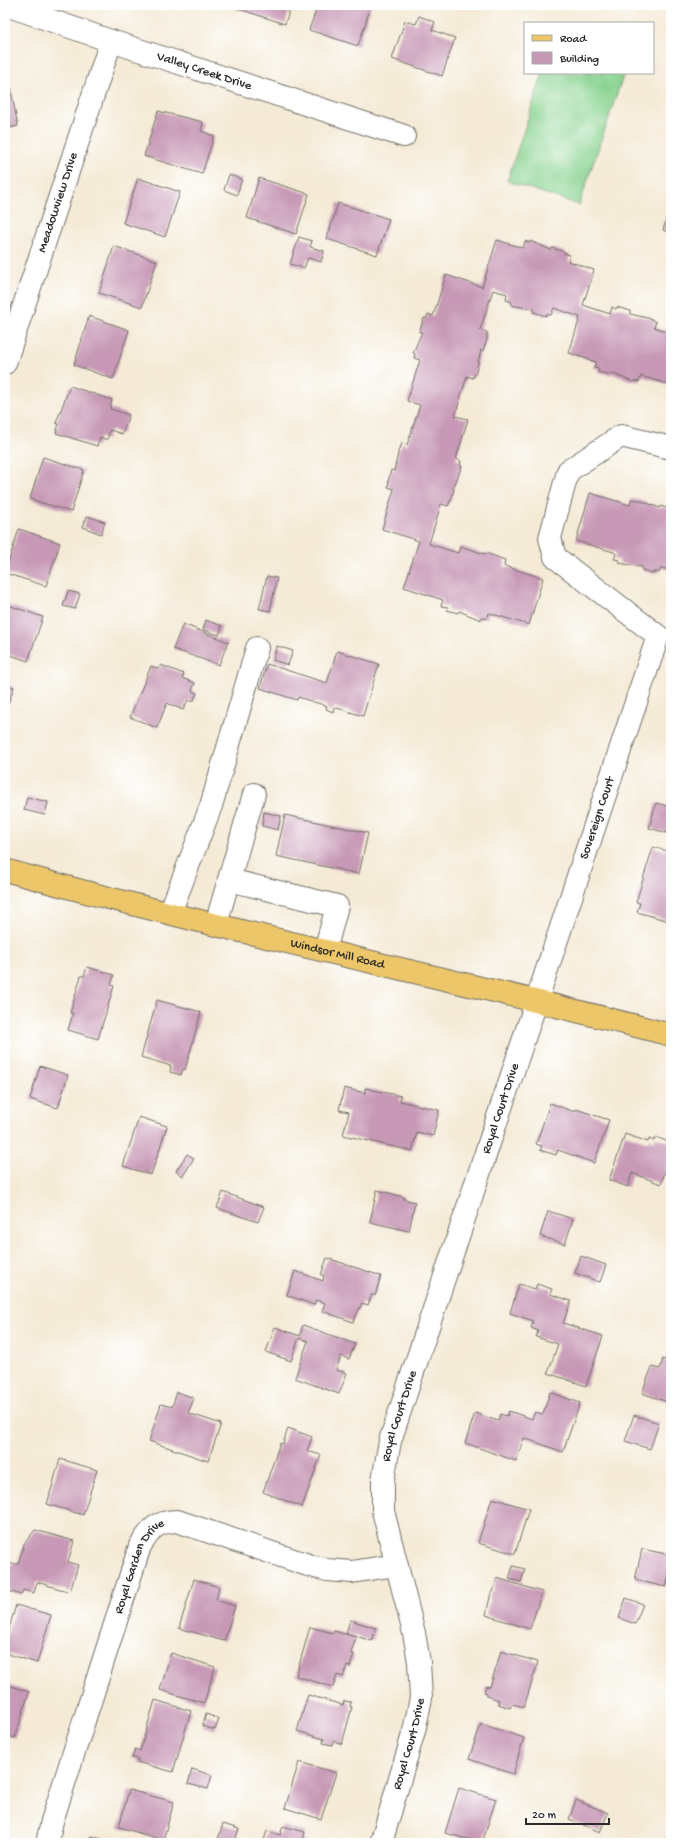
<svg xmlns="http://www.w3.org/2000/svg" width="676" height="1848" viewBox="0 0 676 1848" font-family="'Gochi Hand',sans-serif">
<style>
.grass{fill:#89d390;stroke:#5a7f5e}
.building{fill:#c799b6}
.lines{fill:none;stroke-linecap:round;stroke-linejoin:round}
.minor-casing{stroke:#716e67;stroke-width:24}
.major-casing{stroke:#716e67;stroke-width:24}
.minor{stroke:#fff;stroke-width:22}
.major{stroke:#ecc669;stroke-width:22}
.labels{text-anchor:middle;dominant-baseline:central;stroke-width:3;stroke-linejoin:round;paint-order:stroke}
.street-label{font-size:13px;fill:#2b2b2b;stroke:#fff}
</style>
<rect width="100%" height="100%" fill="#fff"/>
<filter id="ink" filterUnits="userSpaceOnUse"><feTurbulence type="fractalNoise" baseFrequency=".025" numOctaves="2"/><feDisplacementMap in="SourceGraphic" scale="8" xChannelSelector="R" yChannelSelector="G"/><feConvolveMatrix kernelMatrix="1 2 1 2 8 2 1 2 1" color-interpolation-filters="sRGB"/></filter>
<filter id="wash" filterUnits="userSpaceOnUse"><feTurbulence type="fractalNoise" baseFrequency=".012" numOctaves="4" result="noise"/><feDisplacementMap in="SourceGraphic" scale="16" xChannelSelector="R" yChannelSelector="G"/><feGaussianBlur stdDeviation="0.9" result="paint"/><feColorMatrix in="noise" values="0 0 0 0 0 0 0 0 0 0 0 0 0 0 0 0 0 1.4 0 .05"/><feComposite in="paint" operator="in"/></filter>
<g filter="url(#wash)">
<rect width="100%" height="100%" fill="#f4ead6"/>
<polygon class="grass" points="543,73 624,73 579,205 507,181"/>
<g id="blocks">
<g class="building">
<polygon points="237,5 291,5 285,24 236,8"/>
<polygon points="318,5 371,6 358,46 309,30"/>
<polygon points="419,16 435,22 432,30 455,38 442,76 392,59 405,21 416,24"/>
<polygon points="8,75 18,126 5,129 5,76"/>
<polygon points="158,111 203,122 201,131 214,136 202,174 144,156"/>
<polygon points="229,175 242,179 237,195 224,190"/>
<polygon points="138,178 180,192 165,237 123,223"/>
<polygon points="259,178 309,194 296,234 247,218"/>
<polygon points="338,203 389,219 377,255 327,239"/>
<polygon points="671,204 671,233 663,230"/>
<polygon points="299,237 312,241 310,247 324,251 321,262 308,258 304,268 290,264"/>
<polygon points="497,240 523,248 525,241 530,243 530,241 551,250 552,248 565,252 564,253 570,255 568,261 594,270 583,305 610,314 612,307 616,309 617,307 630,311 630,314 652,319 652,320 656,322 654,327 671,333 671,370 667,384 641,376 639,382 634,381 633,382 611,373 610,375 598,372 599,369 594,368 596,362 569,353 580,317 554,308 551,315 546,314 546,316 533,312 534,309 511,305 512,302 506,300 507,294 493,290 480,330 487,332 487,339 483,351 481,350 476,372 473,378 467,376 455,416 468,419 456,459 461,461 460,466 462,466 453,489 454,489 451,501 450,501 448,506 441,504 429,544 458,553 460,546 485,554 486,553 505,560 504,566 543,578 529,625 489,613 487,619 481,617 481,620 459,611 458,613 447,610 448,607 441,606 443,600 404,587 419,541 382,529 394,489 388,487 389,482 388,482 391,470 394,471 399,449 400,449 402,443 407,445 420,405 407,401 420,360 414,358 415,354 413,353 422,332 419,332 424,318 426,319 428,314 433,316 446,275 482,287"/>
<polygon points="114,246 157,261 142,307 99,293"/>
<polygon points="89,316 129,330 113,379 74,365"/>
<polygon points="70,386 112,400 110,409 129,415 122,434 110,430 107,440 100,437 97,446 56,433 59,424 56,423"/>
<polygon points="43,457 84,470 71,512 30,499"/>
<polygon points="590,493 630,505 631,499 639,500 660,508 661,506 671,510 671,570 661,568 659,573 654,571 654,574 642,570 642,567 619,563 620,560 614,559 616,554 614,552 576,541"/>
<polygon points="87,516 105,522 101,534 83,527"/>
<polygon points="19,529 60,543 46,586 5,573"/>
<polygon points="267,576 277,578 270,611 259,609"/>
<polygon points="68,591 80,594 75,609 63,606"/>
<polygon points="5,604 43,617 28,661 5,653"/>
<polygon points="206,620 222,626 219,635 203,630"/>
<polygon points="183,624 228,642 219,665 173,649"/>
<polygon points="277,646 293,651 288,665 273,660"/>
<polygon points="337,651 379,664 363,716 334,707 333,712 326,709 327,706 298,697 297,700 260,688 267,664 327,683"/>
<polygon points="161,665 184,674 182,678 195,683 192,691 197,693 193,702 188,700 183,710 167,703 157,728 130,717 151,666 159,669"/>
<polygon points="5,684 14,687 5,713"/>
<polygon points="27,797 48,802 45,815 24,810"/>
<polygon points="656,803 671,807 671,834 649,828"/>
<polygon points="264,812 281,816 278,830 262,826"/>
<polygon points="285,815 368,833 359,874 276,856"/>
<polygon points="653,847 671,852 671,915 669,921 637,912 640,903 636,902"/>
<polygon points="87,967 114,975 111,985 114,986 98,1039 68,1030 73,1013 70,1013 81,976 84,976"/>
<polygon points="157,1000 201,1012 185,1070 183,1069 181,1075 170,1072 171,1066 141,1057"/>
<polygon points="40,1066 68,1075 58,1108 30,1099"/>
<polygon points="344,1088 365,1093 365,1088 401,1096 400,1101 439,1110 433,1136 417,1132 412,1151 343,1135 349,1112 339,1110"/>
<polygon points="550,1103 575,1112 576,1109 609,1120 594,1163 558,1150 556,1155 540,1150 542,1146 536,1144"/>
<polygon points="139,1117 167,1126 151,1175 123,1166"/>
<polygon points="625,1134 648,1142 649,1139 654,1141 656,1137 671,1143 671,1154 661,1184 632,1173 628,1187 609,1180"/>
<polygon points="187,1154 194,1158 183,1176 176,1171"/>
<polygon points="377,1190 404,1197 404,1199 415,1202 409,1231 370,1222"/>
<polygon points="223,1192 264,1207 258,1222 217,1208"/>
<polygon points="548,1211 573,1219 565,1244 540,1236"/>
<polygon points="581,1256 606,1265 600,1282 575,1273"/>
<polygon points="327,1258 381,1276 375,1296 372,1294 368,1305 362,1303 353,1322 322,1311 325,1303 316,1300 314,1305 287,1295 295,1271 323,1281 324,1276 321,1275"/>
<polygon points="519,1284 535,1289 537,1284 552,1289 550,1294 571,1301 563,1323 603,1336 586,1386 548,1373 558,1344 536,1337 538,1331 531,1328 533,1321 510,1313"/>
<polygon points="303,1325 355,1344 349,1359 341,1356 336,1370 347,1373 339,1394 295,1378 308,1341 299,1338 291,1361 266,1352 275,1327 300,1336"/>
<polygon points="663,1359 671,1362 671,1392 668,1402 642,1393 652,1367 660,1369"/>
<polygon points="177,1392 194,1398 188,1413 221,1424 208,1461 149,1441 161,1404 172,1407"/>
<polygon points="550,1392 580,1403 563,1452 524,1438 516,1461 465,1443 475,1413 498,1421 500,1414 507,1416 509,1411 532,1419 535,1412 543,1414"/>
<polygon points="634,1415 659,1423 650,1449 625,1441"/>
<polygon points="288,1428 312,1437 307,1451 321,1455 302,1507 263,1492 280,1443 283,1444"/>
<polygon points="60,1459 97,1470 83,1515 47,1504"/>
<polygon points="492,1498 529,1509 515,1554 478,1543"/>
<polygon points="35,1530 74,1541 68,1562 78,1565 70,1592 37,1582 34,1593 23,1590 21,1595 5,1590 5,1564 18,1564 24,1544"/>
<polygon points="642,1549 671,1555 671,1565 666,1587 635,1580"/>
<polygon points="513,1566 525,1569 521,1582 509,1579"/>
<polygon points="497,1578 542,1592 530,1629 486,1615 491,1592 493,1592"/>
<polygon points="194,1579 219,1587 216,1600 235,1606 224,1641 179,1628"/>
<polygon points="626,1598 643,1604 635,1624 619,1618"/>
<polygon points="16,1605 51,1615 37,1663 5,1653 5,1642"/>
<polygon points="350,1620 376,1628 372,1641 346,1633"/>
<polygon points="310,1627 333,1633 334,1631 356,1637 351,1653 354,1654 350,1667 347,1666 343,1677 337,1675 333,1687 296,1676"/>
<polygon points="501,1651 538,1662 524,1707 512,1704 510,1708 498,1704 499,1700 487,1696 487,1693 484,1692 486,1686 490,1687"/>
<polygon points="171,1653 215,1667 204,1703 160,1690"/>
<polygon points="5,1684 29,1692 15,1738 5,1735"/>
<polygon points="308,1695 343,1705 344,1701 351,1702 350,1707 352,1707 342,1744 333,1741 332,1745 323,1743 324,1739 297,1731"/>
<polygon points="155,1700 191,1711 173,1772 137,1762 138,1759 132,1758 135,1749 140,1751"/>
<polygon points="206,1714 219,1719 215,1730 202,1726"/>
<polygon points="481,1724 524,1738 513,1774 469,1759"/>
<polygon points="299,1762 336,1773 321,1819 285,1808"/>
<polygon points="192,1769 212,1775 208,1789 188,1784"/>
<polygon points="459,1788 496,1799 482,1843 445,1833"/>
<polygon points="129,1790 174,1802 163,1840 119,1827"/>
<polygon points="576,1800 608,1813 600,1832 569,1819"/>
<polygon points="223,1824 239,1829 234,1843 218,1839"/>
<polygon points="283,1826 305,1832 303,1841 307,1843 263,1843 267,1831 280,1835"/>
<polygon points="671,1827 671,1843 665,1843"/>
<polygon points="91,1836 116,1843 89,1843"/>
</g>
</g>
</g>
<g filter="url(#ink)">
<use href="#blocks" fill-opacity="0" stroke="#716e67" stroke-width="1"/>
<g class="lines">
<defs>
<g id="minor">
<path id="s1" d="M 6,5 L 111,41 L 404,136"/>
<path id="s2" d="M 5,363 L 111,41"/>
<polyline points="229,880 337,906 325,951"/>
<polyline points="170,913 211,806 257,648"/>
<polyline points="216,924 254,794"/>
<path id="s3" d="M 47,1843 L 52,1821 L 140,1546 C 152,1528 155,1522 177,1521 L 308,1565 L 327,1570 L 352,1572 L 396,1565"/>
<path id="s4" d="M 381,1843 L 414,1731 L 421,1698 L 419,1662 L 414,1633 L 383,1511 L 383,1480 L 390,1441 L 658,636 L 555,557 L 550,538 L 568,471 L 621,436 L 671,448"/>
</g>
<g id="major">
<path id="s5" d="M 5,870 C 225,932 450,977 671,1035"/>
</g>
</defs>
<use href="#minor" class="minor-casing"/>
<use href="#major" class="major-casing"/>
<use href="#minor" class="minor"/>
<use href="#major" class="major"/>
</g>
</g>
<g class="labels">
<g class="street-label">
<text stroke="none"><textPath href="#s1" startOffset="209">Valley Creek Drive</textPath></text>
<text stroke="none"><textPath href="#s2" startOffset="169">Meadowview Drive</textPath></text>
<text stroke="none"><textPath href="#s4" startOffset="1069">Sovereign Court</textPath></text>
<text stroke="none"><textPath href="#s5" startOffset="343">Windsor Mill Road</textPath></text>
<text stroke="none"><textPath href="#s4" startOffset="763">Royal Court Drive</textPath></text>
<text stroke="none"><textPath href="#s4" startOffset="439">Royal Court Drive</textPath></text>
<text stroke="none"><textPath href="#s3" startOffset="293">Royal Garden Drive</textPath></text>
<text stroke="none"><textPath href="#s4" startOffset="103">Royal Court Drive</textPath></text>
</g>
</g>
<rect width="676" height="1848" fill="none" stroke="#fff" stroke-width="20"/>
<rect x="524" y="22" width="130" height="52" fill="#ffffff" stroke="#aaaaaa"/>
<rect x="532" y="35" width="20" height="6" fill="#ecc669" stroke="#aaaaaa"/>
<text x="560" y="42" font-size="12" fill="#2b2b2b">Road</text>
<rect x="532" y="52" width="20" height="12" fill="#c799b6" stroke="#aaaaaa"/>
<text x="560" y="62" font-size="12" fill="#2b2b2b">Building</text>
<path d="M526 1818v6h83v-6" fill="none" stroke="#2b2b2b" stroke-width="2"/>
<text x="532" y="1818" font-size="12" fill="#2b2b2b" stroke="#ffffff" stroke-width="3" paint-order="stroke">20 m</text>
</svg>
